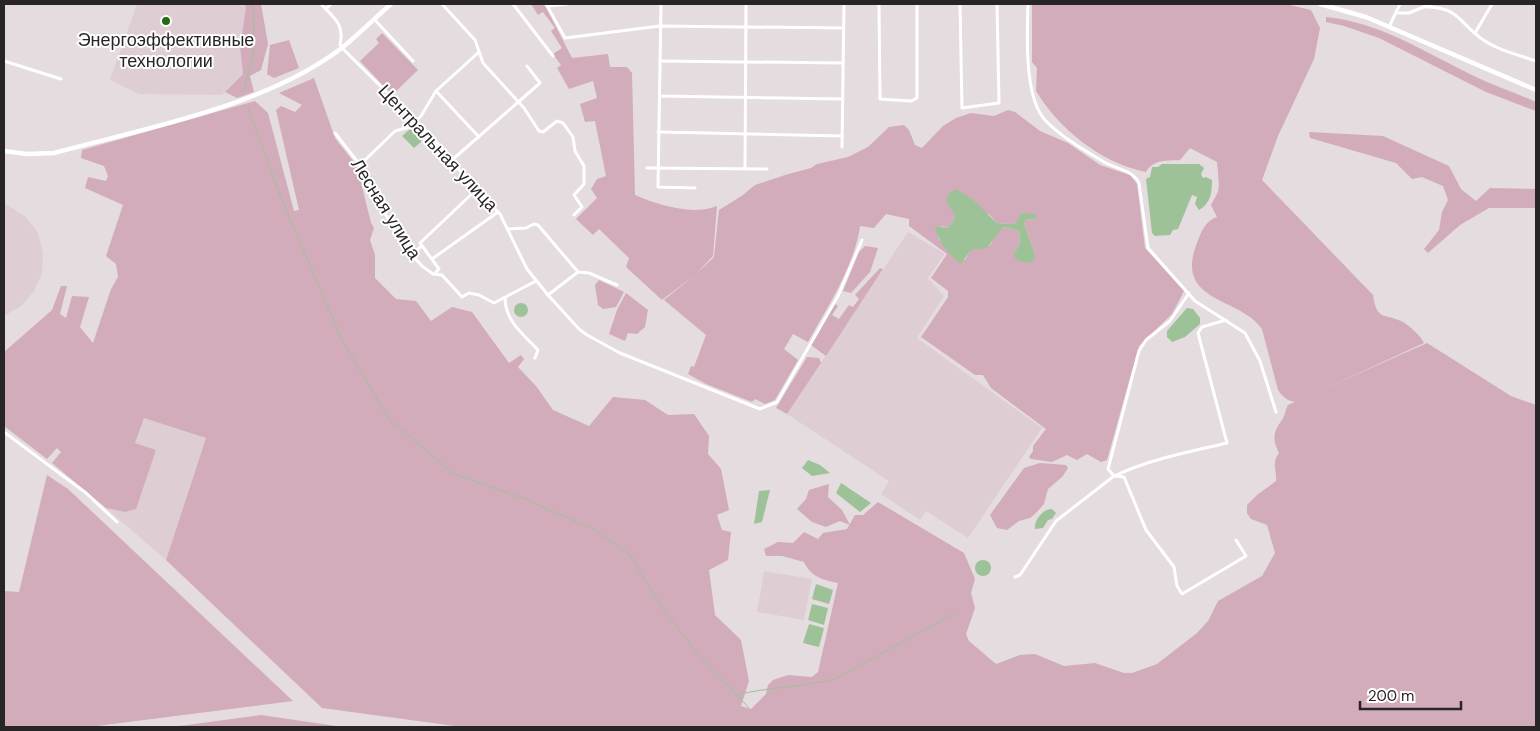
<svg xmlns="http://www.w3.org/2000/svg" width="1540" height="731" viewBox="0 0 1540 731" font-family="'DM Sans',sans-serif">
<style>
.built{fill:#deced3}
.green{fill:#d2acba;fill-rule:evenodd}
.water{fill:#9ec298}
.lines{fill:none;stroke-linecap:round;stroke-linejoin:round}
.stream{stroke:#9ec298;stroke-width:1}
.minor{stroke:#fff;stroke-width:3}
.secondary{stroke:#fff;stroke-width:4.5}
.poi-dot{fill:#1f6d10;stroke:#fff;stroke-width:2}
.labels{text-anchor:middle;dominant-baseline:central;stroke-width:4;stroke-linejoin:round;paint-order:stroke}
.poi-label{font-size:18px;fill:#282526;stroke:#fff}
.street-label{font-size:18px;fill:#282526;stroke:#fff}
</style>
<rect width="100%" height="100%" fill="#e4dcdf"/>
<g class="built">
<polygon points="137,4 244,4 246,7 240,47 243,74 222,95 139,94 110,80"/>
<polygon points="4,203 26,217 38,233 43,253 42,273 34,291 21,306 4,316"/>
<polygon points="908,232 945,254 928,278 944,296 917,338 1042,428 968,538 926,511 920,520 881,494 889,481 787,414"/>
<polygon points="144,417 206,438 166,560 106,508 125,512 155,450 135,443"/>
<polygon points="764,571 812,579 804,620 757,612"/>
</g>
<g class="green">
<polygon points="244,4 261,4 268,44 261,70 250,76 254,92 237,98 225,92 243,74 240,47 246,7"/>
<path d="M 531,4 L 543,4 L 546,7 L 572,58 L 608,54 L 610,67 L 627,67 L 632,73 L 635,195 C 659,205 692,216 717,206 L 713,256 L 696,274 L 714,257 L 719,210 L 743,195 L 755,185 L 785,175 L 811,168 L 817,164 L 848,157 L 868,147 L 889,127 L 904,125 L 909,130 L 915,145 L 922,148 L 943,126 L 956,118 L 971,113 L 994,116 L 1008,110 L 1015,112 L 1040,131 L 1068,143 L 1100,165 L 1130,175 L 1137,184 L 1145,248 L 1184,291 L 1172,314 L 1139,346 L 1107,460 L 1101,462 L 1087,454 L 1077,460 L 1067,455 L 1052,462 L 1031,459 L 1029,457 L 1033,451 L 1033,446 L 1046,429 L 991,388 L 983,375 L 975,375 L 921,337 L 948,297 L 948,291 L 931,278 L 947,254 L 909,226 L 909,219 L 886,214 L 874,228 L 860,226 C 855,265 827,308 808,342 L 793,334 L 784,349 L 798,360 L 775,400 L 765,404 L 755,399 L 752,402 L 706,384 L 688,374 L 691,366 L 694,367 L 706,335 L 664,300 L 695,275 L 662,300 L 626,267 L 629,258 L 599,229 L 593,235 L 576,219 L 597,198 L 591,189 L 597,179 L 606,176 L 595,121 L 585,122 L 580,104 L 597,98 L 593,81 L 569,89 L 557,68 L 561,65 L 553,54 L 562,48 L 551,31 L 555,28 L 543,12 L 538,15 ZM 989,214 L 997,223 L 1015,224 L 1036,214 L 1036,220 L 1027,219 L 1024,223 L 1035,255 L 1013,255 L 1020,243 L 1019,231 L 1003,227 C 986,242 1000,248 971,249 L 965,260 L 956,260 L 938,238 L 941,226 L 948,228 L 953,222 L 955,215 Z"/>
<path d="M 1032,4 L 1285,4 L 1311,10 L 1320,28 L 1314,59 L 1278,136 L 1262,180 L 1373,295 C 1377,321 1383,313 1401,321 C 1409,325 1421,336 1424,343 L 1296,402 C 1287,401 1283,397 1278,390 L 1262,329 C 1241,297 1173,303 1197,243 C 1201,232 1205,221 1217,217 L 1211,205 L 1218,192 L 1219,185 L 1217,162 L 1190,148 L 1180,160 C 1167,161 1153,159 1146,172 C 1101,163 1059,129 1036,91 L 1037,68 L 1032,62 Z"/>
<path d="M 1326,17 C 1380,22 1428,54 1476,77 C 1495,86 1516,93 1536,102 L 1536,111 L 1486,92 L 1379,38 L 1344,26 L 1326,22 Z"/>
<polygon points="382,33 418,70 392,95 360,61 379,43 376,39"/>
<polygon points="289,40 299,68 274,78 267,74 270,45"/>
<path d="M 314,78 L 335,138 L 357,166 L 371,223 L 374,228 L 370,240 L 375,255 L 375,278 L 396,299 L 416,301 L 431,321 L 452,307 L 472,312 L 509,363 L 521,355 L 524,359 L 518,367 L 536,386 L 553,410 L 589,426 L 613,397 L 645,400 L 668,415 L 694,414 L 709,436 L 708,454 L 721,469 L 729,510 L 717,515 L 722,530 L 731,532 L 728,560 L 709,570 L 715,615 L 741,640 L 749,681 L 741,706 L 751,709 L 766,694 L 768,685 L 773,680 L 788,675 L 812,677 L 818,672 L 838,583 C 823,580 811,577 804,562 L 782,556 L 766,556 L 764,549 L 778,542 L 793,543 L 804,532 L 818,539 L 823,533 L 847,529 L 855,515 L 863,515 L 878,502 L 964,553 L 975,579 L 971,593 L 975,608 L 966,634 L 969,641 L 996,664 L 1020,655 L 1035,654 L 1064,666 L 1095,663 L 1124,673 L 1132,673 L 1157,664 L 1197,633 L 1208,621 L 1218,601 L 1262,576 L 1275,553 L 1267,525 L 1251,519 L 1247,513 L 1247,505 L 1257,495 L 1276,481 C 1277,469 1271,464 1279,453 C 1272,439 1273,432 1282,420 C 1285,416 1285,410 1288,405 L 1427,343 L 1511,396 L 1536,405 L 1536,727 L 462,727 L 322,708 L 166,560 L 206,438 L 144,418 L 135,443 L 156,450 L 136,509 L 125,512 L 106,508 L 52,463 L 61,452 L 57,448 L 47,459 L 4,426 L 4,352 L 52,310 L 61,286 L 67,286 L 60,314 L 66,318 L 72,296 L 89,297 L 80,327 L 93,343 L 111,289 L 118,277 L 116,264 L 106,256 L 123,205 L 85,188 L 88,177 L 106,181 L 108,176 L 104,166 L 81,158 L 82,150 L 255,101 L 268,113 L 294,211 L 299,210 L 276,110 L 281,106 L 295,112 L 302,105 L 279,93 Z"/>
<polygon points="1309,132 1383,136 1449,166 1461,189 1476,201 1490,188 1536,189 1536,208 1489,208 1460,225 1428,253 1424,249 1439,230 1442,212 1448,200 1443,186 1422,177 1412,179 1396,163 1310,138"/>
<polygon points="865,246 878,248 870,272 851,293 843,291 859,252"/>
<polygon points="880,268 883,269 826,356 811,345 835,304 838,306 832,315 839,319 849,305 853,307 859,299 855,295"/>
<polygon points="599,280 624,292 616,307 603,309 598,305 595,285"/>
<polygon points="626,293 648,310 645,327 637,334 628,333 625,341 609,334 617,310"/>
<polygon points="807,357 819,358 821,363 787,414 776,408"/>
<polygon points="1040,463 1066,465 1068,468 1062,477 1048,489 1044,504 1036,513 1030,518 1019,521 1007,530 997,528 990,515 1024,468"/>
<polygon points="47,475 68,489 293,701 89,727 4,727 4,591 19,592"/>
<polygon points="829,484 828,497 842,510 850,525 840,521 826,527 812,522 797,509 806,499 809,490"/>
<polygon points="261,715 343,727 172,727"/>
</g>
<g class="water">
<polygon points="416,129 421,136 421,142 414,148 402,136 409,130"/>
<path d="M 1162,164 L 1199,164 L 1204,168 L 1201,174 L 1203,178 L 1206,177 L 1212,180 C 1212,192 1211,203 1199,210 L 1195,204 L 1197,197 L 1192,195 L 1178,229 L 1173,230 L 1170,235 L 1155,236 L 1152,233 L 1146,179 L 1150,177 L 1152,167 L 1158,167 Z"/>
<path d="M 956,189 L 971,198 L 997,223 L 1015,224 L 1021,213 L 1036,214 L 1036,220 L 1027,219 L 1024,223 L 1035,255 L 1033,262 C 1023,263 1019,263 1013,255 L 1020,243 L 1019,231 L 1003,227 L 987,248 L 971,250 L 961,264 C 948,254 938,242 935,226 L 948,228 L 953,222 L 955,215 L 946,202 L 950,192 Z"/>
<circle cx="521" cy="310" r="7"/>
<polygon points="1187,308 1193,309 1200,318 1200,324 1185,337 1172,342 1167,337 1167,331"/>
<polygon points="808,460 820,465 830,473 812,476 802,468"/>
<polygon points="841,483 871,503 860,512 836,493"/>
<polygon points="770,490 762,522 754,524 759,491"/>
<path d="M 1052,509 L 1056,513 L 1052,519 L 1048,520 L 1043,528 L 1035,529 C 1034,520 1043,509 1052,509 Z"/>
<circle cx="983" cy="568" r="8"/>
<polygon points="816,584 833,590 829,604 812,599"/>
<polygon points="812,604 828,608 824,625 808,620"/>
<polygon points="809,624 824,628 819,647 803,643"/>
</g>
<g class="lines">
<g class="stream">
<polyline points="244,92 253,54 254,12 252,4"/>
<polyline points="248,108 281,198 341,338 390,420 454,474 525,499 595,530 630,555 660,605 698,654 749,708"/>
<path d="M 736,695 C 769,687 802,687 835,679 L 957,612"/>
</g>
<g class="minor">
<path d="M 321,4 C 333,17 345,24 340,44 L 342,48 L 432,137 L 476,190 L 500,214 L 527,269 L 548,295 L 579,329 L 587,335 L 620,353 L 760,409 L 777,402 L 838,296 L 862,240"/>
<polyline points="442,4 475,40 483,63 524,108 539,131 543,132 557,121 563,123 573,137 575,151 584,166 584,184 574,195 582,207 574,215"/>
<polyline points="513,4 553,56"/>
<polyline points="546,4 565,38 660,26 844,28"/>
<polyline points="661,4 658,187 695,188"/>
<polyline points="879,4 880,99 911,101 917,98 917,4"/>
<polyline points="960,4 962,108 999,103 997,4"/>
<path d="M 1028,4 C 1027,34 1024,97 1045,120 C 1061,137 1084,150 1104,162 C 1116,169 1133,170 1139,183 L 1148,248 L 1195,301 L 1245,333 L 1260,361 L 1276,412"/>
<polyline points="548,6 567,4"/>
<path d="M 1426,7 C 1459,7 1459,23 1482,39 C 1497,50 1519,55 1536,61"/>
<polyline points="326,9 331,4"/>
<polyline points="1397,13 1409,13 1431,4"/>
<polyline points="374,19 413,61"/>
<polyline points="1389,27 1400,4"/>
<polyline points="1475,33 1492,4"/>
<polyline points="4,61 61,79"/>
<polyline points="660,61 843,63"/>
<polyline points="436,91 479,137"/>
<polyline points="660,96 843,99"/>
<polyline points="658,132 842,136"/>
<polyline points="335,133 360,165 365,183 411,254 422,266 433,274 442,275 462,297 469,293 479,295 494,303 536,281"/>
<polyline points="842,147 844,4"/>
<polyline points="452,160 540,83 527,66"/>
<polyline points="360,165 395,131 410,127 421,116 436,91 479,52"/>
<polyline points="647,168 767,169"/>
<polyline points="745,168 746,4"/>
<polyline points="508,229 526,228 534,224 538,225 578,272 589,273 617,285"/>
<polyline points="411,254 422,246"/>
<polyline points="432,259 498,212"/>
<polyline points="436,272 439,269 420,243 476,190"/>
<path d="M 1189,293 L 1170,321 L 1146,340 L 1139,351 L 1108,469 L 1114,476 C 1150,459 1189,452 1227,443 L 1198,333 L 1202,327 L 1226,320"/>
<polyline points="548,295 578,272"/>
<path d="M 505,298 C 505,321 523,334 538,350 L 535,358"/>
<polyline points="4,432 86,493 117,522"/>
<polyline points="1015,577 1020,575 1056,521 1114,476 1124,477 1146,530 1174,567 1177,586 1182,594 1246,556 1236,540"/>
</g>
<g class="secondary">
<polyline points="1320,4 1366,17 1536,90"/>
<path d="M 4,151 L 27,154 L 54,153 C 146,128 267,106 343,47 C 359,34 375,18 391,4"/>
</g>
</g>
<circle class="poi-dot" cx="166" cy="21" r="5"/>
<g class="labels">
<g class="poi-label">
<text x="166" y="40">Энергоэффективные<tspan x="166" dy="21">технологии</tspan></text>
</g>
<g class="street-label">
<text transform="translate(438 148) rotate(47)">Центральная улица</text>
<text transform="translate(386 209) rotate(58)">Лесная улица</text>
</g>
</g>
<rect width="1540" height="731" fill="none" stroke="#282526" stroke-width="10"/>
<path d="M1360 701v8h101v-8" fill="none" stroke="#282526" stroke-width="2.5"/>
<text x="1368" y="701" font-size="15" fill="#282526" stroke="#ffffff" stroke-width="4" paint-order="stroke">200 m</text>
</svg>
